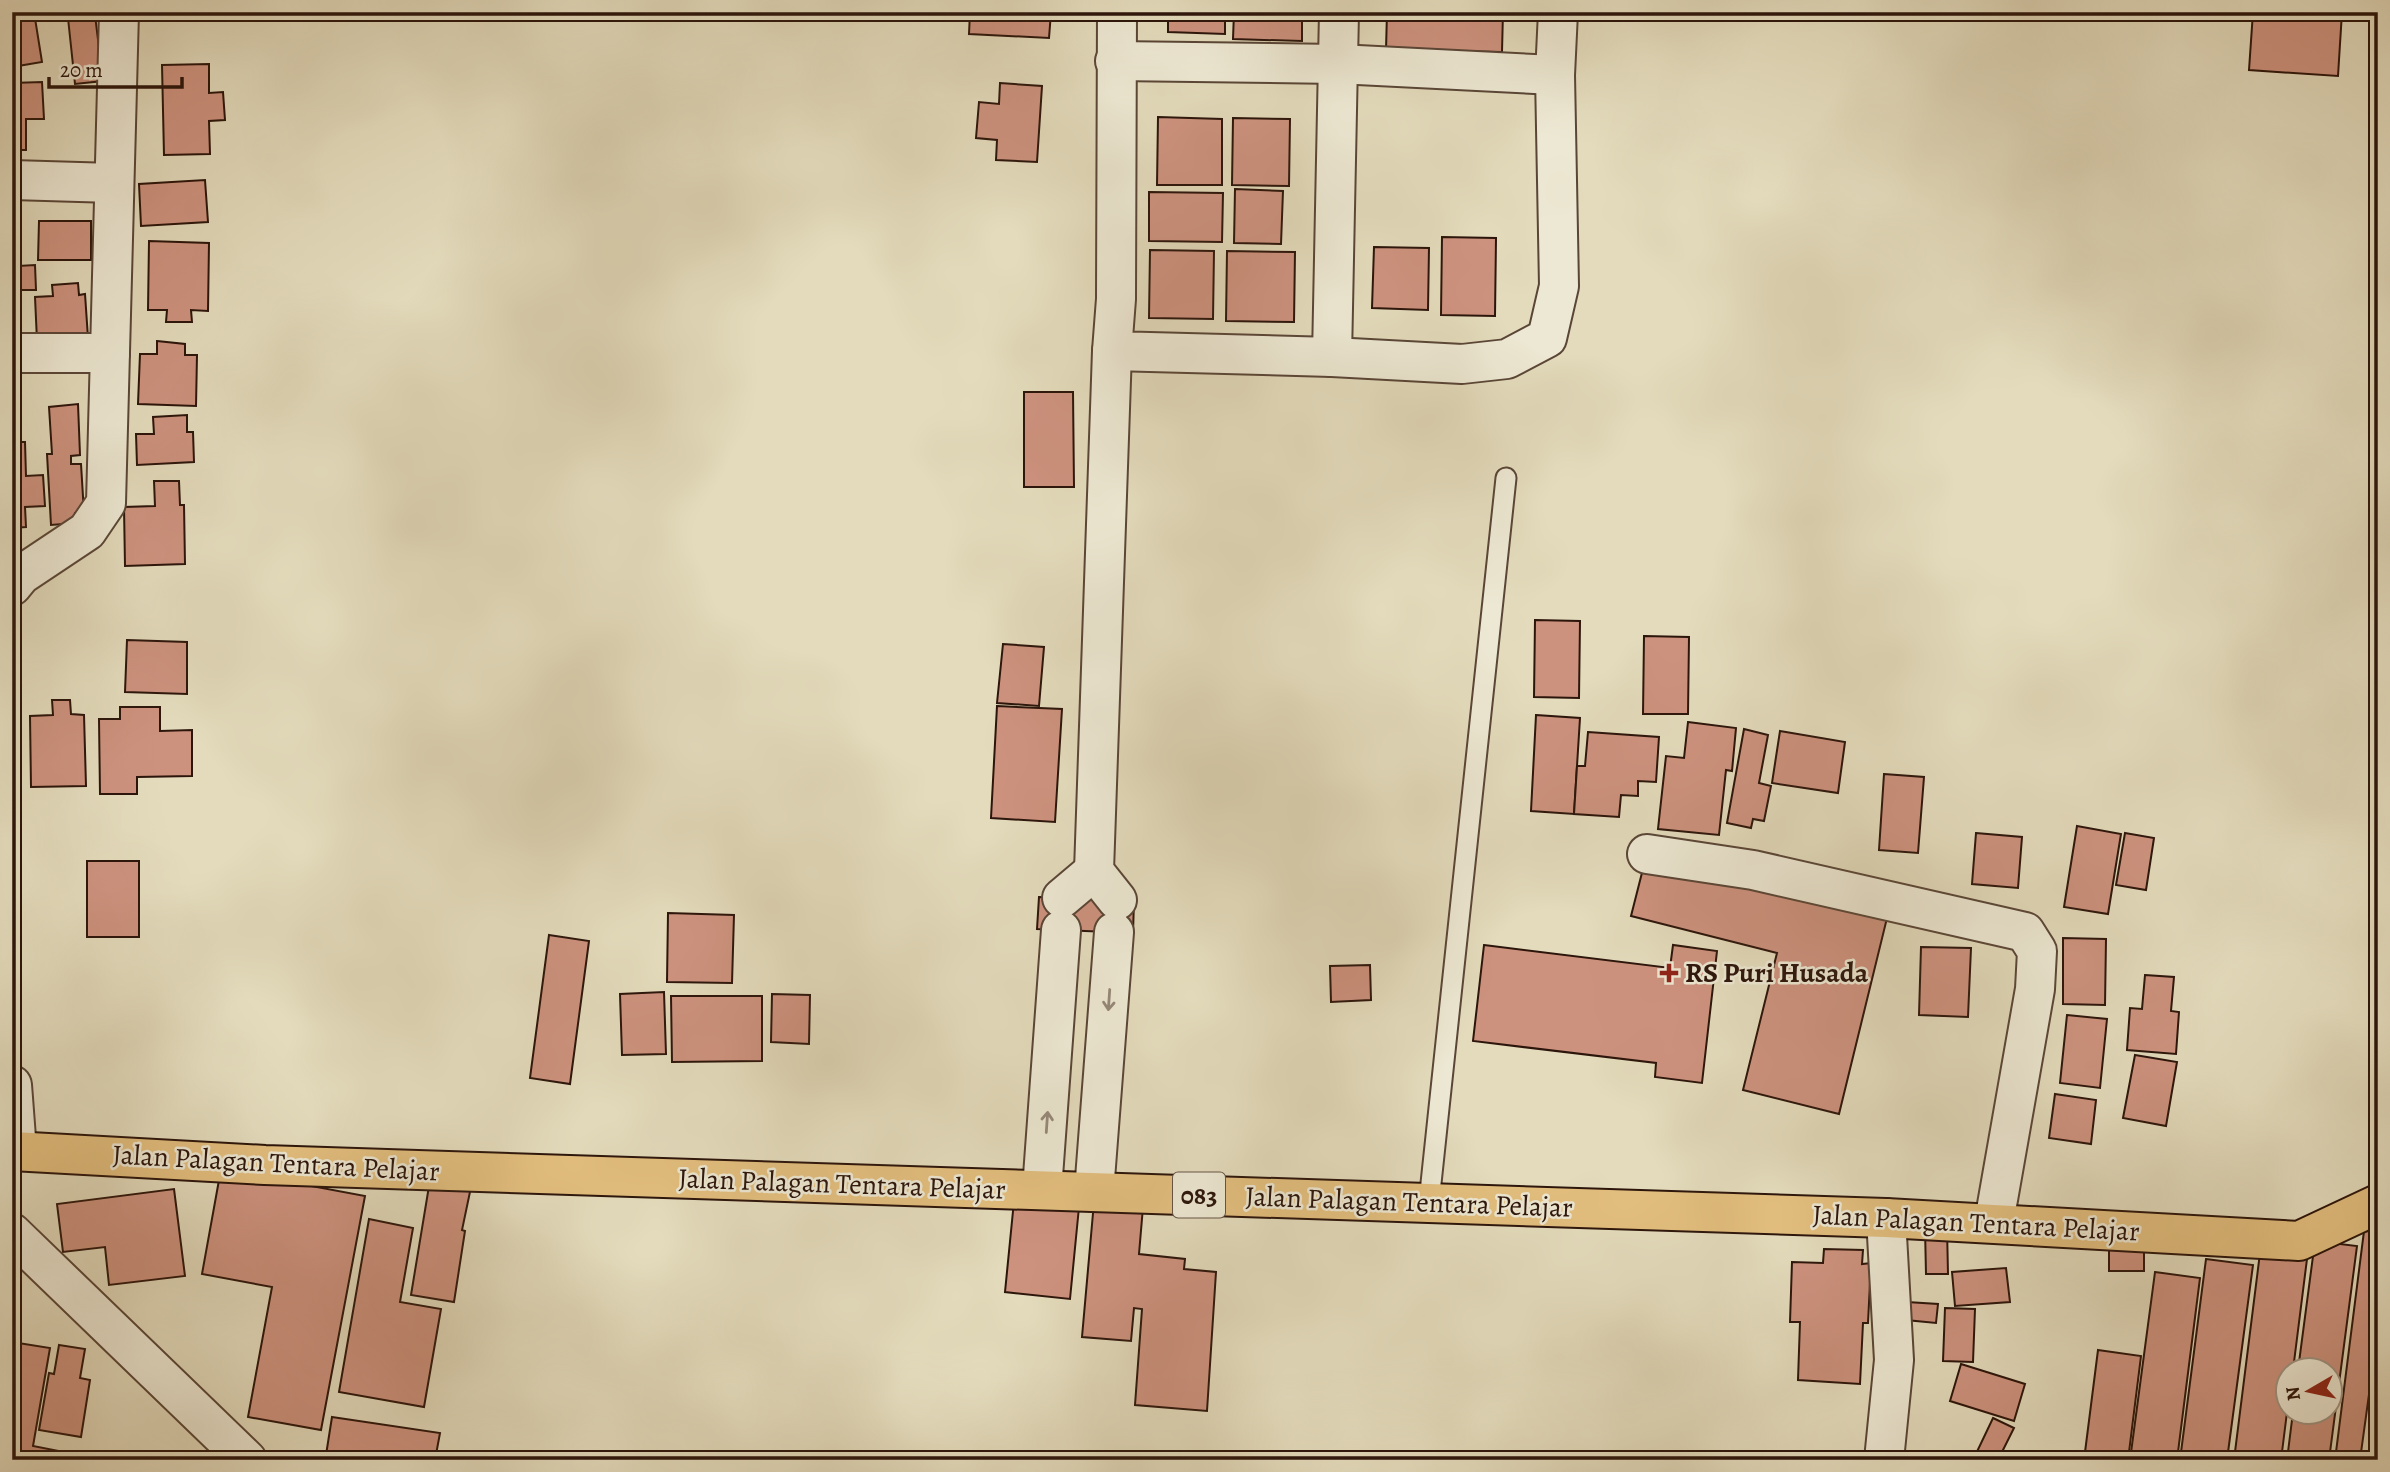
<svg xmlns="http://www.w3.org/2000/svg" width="2390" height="1472" viewBox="0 0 2390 1472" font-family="Alegreya,serif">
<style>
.building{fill:#cd927e;stroke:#2c150b;stroke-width:2}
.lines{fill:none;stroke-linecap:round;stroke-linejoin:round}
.lane-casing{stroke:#5a4637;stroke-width:23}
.street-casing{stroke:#5a4637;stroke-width:42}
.primary-casing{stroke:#2c150b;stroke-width:42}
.lane{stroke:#ede8d3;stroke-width:19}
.street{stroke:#ede8d3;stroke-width:38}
.primary{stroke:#e2be7e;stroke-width:38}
.oneway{stroke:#968979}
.poi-dot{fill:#8f2418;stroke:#ede8d3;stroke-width:2.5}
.labels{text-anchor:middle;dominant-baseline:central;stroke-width:5;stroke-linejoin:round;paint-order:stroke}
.shield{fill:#ede8d3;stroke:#665447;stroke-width:2}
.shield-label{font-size:26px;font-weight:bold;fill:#2c150b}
.poi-label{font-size:28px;font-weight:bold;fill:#2c150b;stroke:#ede8d3;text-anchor:start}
.street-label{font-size:28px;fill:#2c150b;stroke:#ede8d3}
</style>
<rect width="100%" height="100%" fill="#e3dbbc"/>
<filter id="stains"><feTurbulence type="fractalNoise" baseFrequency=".00286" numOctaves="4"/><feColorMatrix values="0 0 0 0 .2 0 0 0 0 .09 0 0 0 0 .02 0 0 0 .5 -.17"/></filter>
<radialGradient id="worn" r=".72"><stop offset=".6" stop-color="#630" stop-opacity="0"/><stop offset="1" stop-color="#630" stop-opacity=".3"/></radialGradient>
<g class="building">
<polygon points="12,12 34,12 42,62 12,67"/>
<polygon points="970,12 1051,12 1049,38 969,34"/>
<polygon points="1168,12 1225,12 1225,34 1168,32"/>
<polygon points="1234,12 1302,12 1302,41 1233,39"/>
<polygon points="1387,12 1503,12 1502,52 1386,50"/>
<polygon points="2253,12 2342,12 2338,76 2249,70"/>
<polygon points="95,15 103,81 75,84 68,18"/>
<polygon points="209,64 209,93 223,92 225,120 209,121 210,154 164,155 162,65"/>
<polygon points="42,82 44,119 26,119 26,150 12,150 12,83"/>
<polygon points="1000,83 1042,86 1037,162 996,160 997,140 976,138 979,102 999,104"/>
<polygon points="1158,117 1222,119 1222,185 1157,185"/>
<polygon points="1233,118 1290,119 1289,186 1232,185"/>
<polygon points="205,180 208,222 141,226 139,184"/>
<polygon points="1235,189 1283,191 1281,244 1234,243"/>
<polygon points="1149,192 1223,193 1222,242 1149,241"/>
<polygon points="39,221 91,221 91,260 38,260"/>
<polygon points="1442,237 1496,238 1495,316 1441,315"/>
<polygon points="149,241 209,243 208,311 191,310 192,322 166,322 167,310 148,310"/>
<polygon points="18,243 18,266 35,265 36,290 19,290 21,327 12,328 12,244"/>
<polygon points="1374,247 1429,248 1428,310 1372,308"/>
<polygon points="1150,250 1214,251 1213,319 1149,318"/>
<polygon points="1227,251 1295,252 1294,322 1226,321"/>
<polygon points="78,283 79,295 85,294 88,338 37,341 35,297 53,296 52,285"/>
<polygon points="157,341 185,344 185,355 197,355 196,406 138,404 140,354 157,354"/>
<polygon points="1024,392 1073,392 1074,487 1024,487"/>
<polygon points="78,404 80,455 71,456 71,464 81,464 84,513 75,513 75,523 51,525 47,454 52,454 49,407"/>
<polygon points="187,415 187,432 193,432 194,462 137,465 136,434 154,434 153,417"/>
<polygon points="12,442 25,442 26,476 43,475 45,506 25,507 26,527 12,528"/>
<polygon points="154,481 179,481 180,505 184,505 185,564 125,566 124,507 155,506"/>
<polygon points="1535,620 1580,621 1579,698 1534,697"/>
<polygon points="1644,636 1689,637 1688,714 1643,714"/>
<polygon points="127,640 187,642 187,694 125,692"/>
<polygon points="1003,644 1044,647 1039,706 997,703"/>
<polygon points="52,700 70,700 71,714 84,715 86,786 31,787 30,716 53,715"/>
<polygon points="997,706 1062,709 1055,822 991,818"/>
<polygon points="120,707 160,707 160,731 192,730 192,776 137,777 137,794 100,794 99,719 120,719"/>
<polygon points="1536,715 1580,718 1574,814 1531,811"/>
<polygon points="1688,722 1736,728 1732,771 1726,770 1719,835 1658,829 1666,756 1684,758"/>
<polygon points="1744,729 1768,735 1759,783 1771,786 1764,821 1753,819 1751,828 1727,823"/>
<polygon points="1780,731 1845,742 1838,793 1772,783"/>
<polygon points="1588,732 1659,737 1656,782 1638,781 1638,796 1621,795 1619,817 1574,814 1577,766 1585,766"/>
<polygon points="1884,774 1924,777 1918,853 1879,850"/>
<polygon points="2077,826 2121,834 2108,914 2064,907"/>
<polygon points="1976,833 2022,837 2018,888 1972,884"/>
<polygon points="2125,833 2154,838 2146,890 2116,885"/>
<polygon points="1646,857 1887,918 1839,1114 1743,1090 1777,953 1631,916"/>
<rect x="87" y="861" width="52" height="76"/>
<polygon points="1039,897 1134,901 1133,933 1037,929"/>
<polygon points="668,913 734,915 732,983 667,982"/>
<polygon points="549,935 589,941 570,1084 530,1078"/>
<polygon points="2063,938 2106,939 2105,1005 2063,1004"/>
<polygon points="1484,945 1670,968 1673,945 1717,951 1702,1083 1655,1077 1656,1063 1473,1041"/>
<polygon points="1921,947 1971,948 1968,1017 1919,1015"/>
<polygon points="1370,965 1371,1000 1331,1002 1330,966"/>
<polygon points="2145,975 2174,977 2171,1011 2179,1012 2176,1054 2127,1050 2130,1008 2142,1009"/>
<polygon points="664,992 666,1054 622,1055 620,994"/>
<polygon points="772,994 810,995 809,1044 771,1042"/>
<polygon points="671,996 762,996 762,1061 672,1062"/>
<polygon points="2067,1015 2107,1019 2100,1088 2060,1083"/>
<polygon points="2135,1055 2177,1062 2166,1126 2123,1118"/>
<polygon points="2055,1094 2096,1100 2091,1144 2049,1138"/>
<polygon points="221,1169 365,1196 321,1430 248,1417 272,1287 202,1274"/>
<polygon points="430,1180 471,1187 462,1230 465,1231 454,1302 411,1295"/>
<polygon points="174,1189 185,1276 109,1285 105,1247 63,1252 57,1204"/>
<polygon points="1014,1201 1079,1207 1070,1299 1005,1292"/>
<polygon points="1094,1202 1143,1207 1139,1254 1185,1259 1184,1269 1216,1272 1207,1411 1135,1405 1142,1309 1134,1308 1131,1341 1082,1337"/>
<polygon points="369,1219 413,1228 400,1302 441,1309 424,1407 339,1392"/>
<polygon points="1947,1227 1948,1274 1926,1274 1925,1228"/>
<polygon points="2364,1231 2378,1232 2378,1329 2360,1460 2335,1460"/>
<rect x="2109" y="1238" width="35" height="33"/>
<polygon points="2315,1241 2357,1246 2329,1460 2287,1460 2293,1412 2330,1412 2330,1370 2298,1370"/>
<polygon points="2261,1245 2308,1251 2293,1370 2288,1370 2288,1404 2281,1460 2234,1460"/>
<polygon points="1824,1249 1863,1250 1862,1264 1871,1263 1868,1323 1863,1323 1860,1384 1798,1380 1800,1322 1790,1322 1792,1262 1823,1263"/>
<polygon points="2206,1259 2253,1265 2227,1460 2180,1460"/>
<polygon points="2006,1268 2010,1302 1955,1306 1952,1272"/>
<polygon points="2155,1272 2200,1278 2177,1460 2130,1460"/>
<polygon points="1907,1302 1938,1304 1936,1323 1906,1320"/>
<polygon points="1945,1308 1975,1309 1973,1362 1943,1361"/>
<polygon points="12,1342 50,1348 33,1446 69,1453 68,1460 12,1460"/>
<polygon points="59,1345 85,1349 80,1378 90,1380 81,1437 39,1430 49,1373 54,1374"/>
<polygon points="2098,1350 2141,1356 2128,1460 2084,1460"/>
<polygon points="1961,1364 2025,1384 2014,1421 1950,1401"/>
<polygon points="332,1417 440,1433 435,1460 348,1460 326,1455"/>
<polygon points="1993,1418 2014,1428 1998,1460 1973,1460"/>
</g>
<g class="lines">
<defs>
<polyline id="lane" points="1429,1202 1506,478"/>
<g id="street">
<polyline points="1117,12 1116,299 1112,351 1332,357 1339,12"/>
<polyline points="1115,61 1338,64 1555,75"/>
<polyline points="12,180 113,183"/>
<polyline points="1112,351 1094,871 1117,900"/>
<polyline points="12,353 110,353"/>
<polyline points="1332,357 1462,364 1507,359 1547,338 1559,286 1555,75 1558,12"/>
<polyline points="12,586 21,575 87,531 106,503 119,12"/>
<polyline points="1647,854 1753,870 2025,932 2037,951 2035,989 1994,1222"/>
<polyline points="1062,898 1094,871"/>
<polyline points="12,1085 17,1151"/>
<polyline points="1042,1190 1061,930"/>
<polyline points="1094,1192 1114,932"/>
<polyline points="12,1233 247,1460"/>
<polyline points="1884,1460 1894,1360 1886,1218"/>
</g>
<polyline id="primary" points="12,1151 265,1165 1886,1218 2299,1241 2378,1204"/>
</defs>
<use href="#lane" class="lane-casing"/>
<use href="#street" class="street-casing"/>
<use href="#primary" class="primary-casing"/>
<use href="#lane" class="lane"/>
<use href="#street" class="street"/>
<use href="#primary" class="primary"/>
</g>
<defs><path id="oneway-shaft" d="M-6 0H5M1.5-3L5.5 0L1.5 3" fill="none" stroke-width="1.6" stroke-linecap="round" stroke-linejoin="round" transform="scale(1.75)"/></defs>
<g class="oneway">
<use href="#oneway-shaft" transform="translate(1109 1000) rotate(94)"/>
<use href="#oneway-shaft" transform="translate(1047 1122) rotate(-86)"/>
</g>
<path class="poi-dot" d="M1665.5 962.5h7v7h7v7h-7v7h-7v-7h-7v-7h7z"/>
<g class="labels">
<rect class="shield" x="1173" y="1172.5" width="52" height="45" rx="5"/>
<g class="shield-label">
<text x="1199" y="1195">083</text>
</g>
<g class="poi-label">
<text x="1685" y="973">RS Puri Husada</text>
</g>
<g class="street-label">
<text transform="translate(276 1163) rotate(3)">Jalan Palagan Tentara Pelajar</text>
<text transform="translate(842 1184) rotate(2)">Jalan Palagan Tentara Pelajar</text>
<text transform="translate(1409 1202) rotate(2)">Jalan Palagan Tentara Pelajar</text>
<text transform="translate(1976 1223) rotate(3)">Jalan Palagan Tentara Pelajar</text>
</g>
</g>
<rect width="2390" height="1472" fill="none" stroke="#e3dbbc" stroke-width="42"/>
<rect x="14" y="14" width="2362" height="1444" fill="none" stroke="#2c150b" stroke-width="3.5"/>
<rect x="21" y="21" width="2348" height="1430" fill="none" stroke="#2c150b" stroke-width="2"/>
<g transform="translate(2309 1391) rotate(261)"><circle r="33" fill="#ede8d3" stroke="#a09483" stroke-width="2"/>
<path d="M0-5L12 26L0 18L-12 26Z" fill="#8f2418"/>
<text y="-10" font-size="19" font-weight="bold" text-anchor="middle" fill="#2c150b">N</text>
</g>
<path d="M49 77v10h133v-10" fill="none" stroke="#2c150b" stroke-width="3.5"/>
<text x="60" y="77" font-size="21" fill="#2c150b" stroke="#ede8d3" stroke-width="5" paint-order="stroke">20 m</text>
<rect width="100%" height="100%" filter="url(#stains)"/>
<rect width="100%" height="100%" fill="url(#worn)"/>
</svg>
